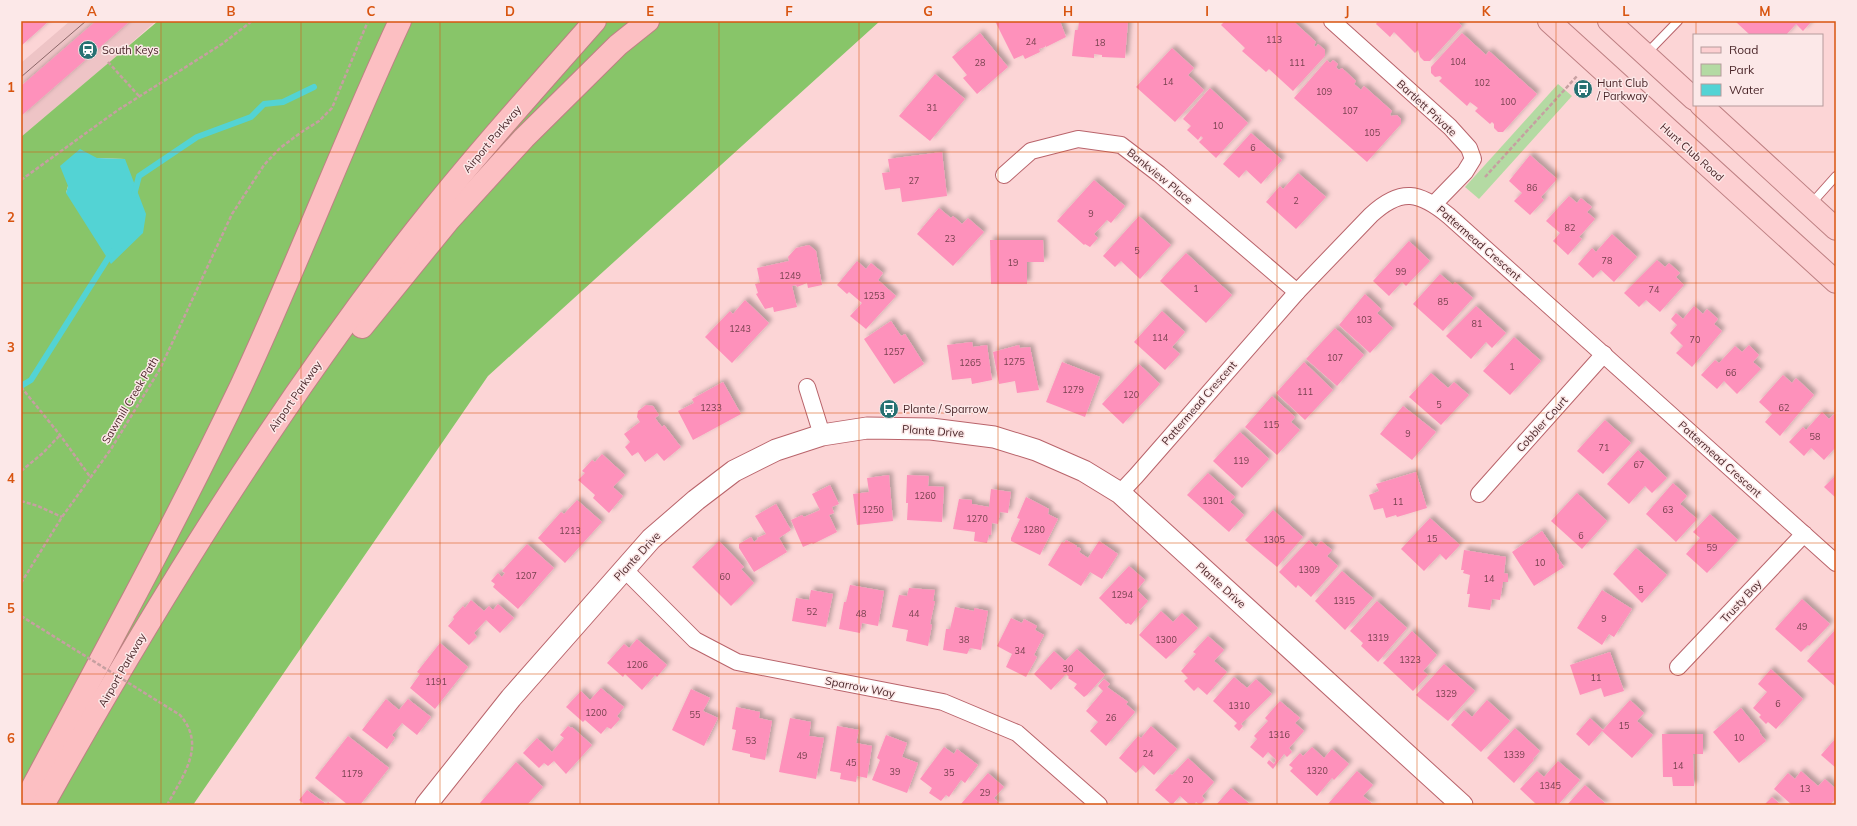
<svg xmlns="http://www.w3.org/2000/svg" width="1857" height="826" viewBox="0 0 1857 826" font-family="Mulish,sans-serif">
<style>
.built{fill:#eec4c6}
.green{fill:#b4daa3}
.forest{fill:#88c569;fill-rule:evenodd}
.water{fill:#53d3d4}
.lines{fill:none;stroke-linecap:round;stroke-linejoin:round}
.stream{stroke:#53d3d4;stroke-width:6}
.building{fill:#fe91bb;filter:url(#shadow)}
.service-casing{stroke:#b9646b;stroke-width:10}
.minor-casing{stroke:#b9646b;stroke-width:18}
.tertiary-casing{stroke:#b9646b;stroke-width:23}
.primary-casing{stroke:#be8083;stroke-width:24}
.trunk-casing{stroke:#be8083;stroke-width:24}
.path{stroke:#c6a0a1;stroke-width:2.5;stroke-dasharray:4 2;stroke-linecap:butt}
.service{stroke:#fff;stroke-width:8}
.minor{stroke:#fff;stroke-width:16}
.tertiary{stroke:#fff;stroke-width:21}
.primary{stroke:#fdcfd1;stroke-width:22}
.trunk{stroke:#fcbfc2;stroke-width:22}
.tram{stroke:#8b6668;stroke-width:1}
.path-bridge{stroke:#c6a0a1;stroke-width:2.5;stroke-dasharray:4 2;stroke-linecap:butt}
.grid{fill:none;stroke:#d8540f;stroke-width:1;stroke-opacity:0.55}
.labels{text-anchor:middle;dominant-baseline:central;stroke-width:3;stroke-linejoin:round;paint-order:stroke}
.number-label{font-size:9px;fill:#78424f}
.poi-label{font-size:11px;fill:#4c282b;stroke:#fce8e8;text-anchor:start}
.street-label{font-size:11px;fill:#4c282b;stroke:#fce8e8}
.neatline{fill:none;stroke:#d8540f;stroke-width:1.5}
.grid-label{font-size:13px;text-anchor:middle;font-weight:bold;fill:#d8540f}
</style>
<defs>
<filter id="shadow"><feDropShadow dx="3.5" dy="-3.5" stdDeviation="2" flood-color="#0004"/></filter>
</defs>
<rect width="100%" height="100%" fill="#fcd5d6"/>
<polygon class="built" points="70,21 156,21 21,141 21,63"/>
<polygon class="green" points="1558,84 1572,96 1479,199 1465,187"/>
<path class="forest" d="M 158,21 L 880,21 L 488,376 L 193,805 L 21,805 L 21,137 ZM 97,158 L 125,159 L 66,193 L 68,186 Z"/>
<polygon class="water" points="80,149 97,158 125,159 146,214 143,233 111,264 66,193 68,186 60,166"/>
<g class="lines">
<g class="stream">
<polyline points="134,195 139,176 197,137 251,117 264,104 283,102 314,87"/>
<polyline points="21,386 31,380 112,252"/>
</g>
</g>
<g class="building">
<polygon points="21,21 49,21 21,46"/>
<polygon points="96,21 130,21 21,116 21,86"/>
<polygon points="995,21 1060,21 1066,37 1046,47 1045,45 1045,47 1039,49 1040,52 1025,59 1023,55 1014,59"/>
<polygon points="1079,21 1128,21 1125,58 1102,57 1102,55 1094,54 1094,58 1072,56 1075,30 1078,30"/>
<polygon points="1225,21 1293,21 1316,42 1314,45 1316,47 1318,44 1325,50 1325,56 1293,91 1269,69 1266,72 1242,51 1245,48 1221,25"/>
<polygon points="1378,21 1457,21 1462,26 1430,61 1424,61 1420,57 1418,50 1415,53 1394,32 1390,37 1376,24"/>
<polygon points="1737,21 1812,21 1803,31 1796,24 1786,35 1750,35 1736,22"/>
<polygon points="980,33 1008,67 977,94 963,78 967,75 952,57"/>
<polygon points="1462,33 1486,55 1489,51 1537,94 1503,132 1498,132 1494,128 1494,124 1492,122 1490,124 1475,111 1478,108 1470,102 1467,106 1439,81 1442,78 1440,76 1435,77 1431,73 1431,67"/>
<polygon points="1172,48 1194,68 1188,75 1204,90 1175,122 1136,87"/>
<polygon points="1327,60 1330,63 1333,60 1338,64 1336,67 1339,70 1342,68 1356,81 1354,84 1361,90 1364,86 1392,111 1390,114 1391,116 1397,115 1401,119 1401,124 1367,162 1294,98"/>
<polygon points="935,74 965,99 930,141 899,116"/>
<polygon points="1210,88 1248,123 1216,158 1199,142 1203,138 1201,136 1198,140 1187,130 1191,126 1183,119"/>
<polygon points="1251,133 1282,160 1261,184 1246,170 1239,178 1223,164"/>
<polygon points="942,152 947,196 902,202 900,188 885,190 882,173 890,172 888,159"/>
<polygon points="1530,155 1557,179 1541,197 1544,200 1530,215 1514,201 1522,193 1509,181"/>
<polygon points="1298,173 1326,197 1296,229 1266,202 1280,186 1283,189"/>
<polygon points="1094,180 1125,206 1111,223 1107,220 1094,234 1098,238 1090,247 1085,244 1084,245 1057,221"/>
<polygon points="1569,196 1577,203 1581,198 1592,207 1587,212 1595,219 1579,237 1582,239 1568,255 1553,241 1560,233 1546,221"/>
<polygon points="939,208 951,218 953,216 962,224 968,218 984,232 953,266 917,234"/>
<polygon points="1139,216 1171,245 1140,279 1121,261 1115,267 1103,256"/>
<polygon points="1612,234 1637,257 1614,282 1601,270 1593,278 1578,264 1592,248 1596,252"/>
<polygon points="990,240 1043,240 1044,262 1027,262 1027,284 991,284"/>
<polygon points="1409,241 1430,261 1406,286 1402,282 1389,296 1373,281"/>
<polygon points="809,245 816,251 822,285 808,288 807,283 797,287 796,285 792,286 797,307 774,312 773,307 765,309 756,294 758,293 755,284 760,283 757,268 789,261 788,257 796,248"/>
<polygon points="1186,253 1232,295 1206,323 1160,281"/>
<polygon points="1657,260 1665,267 1669,263 1680,273 1676,277 1684,285 1660,312 1646,300 1639,307 1624,293"/>
<polygon points="857,261 866,269 871,263 883,273 878,280 896,296 866,329 850,316 862,303 849,292 847,294 837,285"/>
<polygon points="1440,274 1453,285 1455,282 1473,298 1443,331 1413,304"/>
<polygon points="1365,294 1381,309 1377,313 1393,328 1370,353 1339,325"/>
<polygon points="745,300 769,323 732,363 705,337 730,311 733,314"/>
<polygon points="1476,306 1506,333 1492,348 1486,342 1471,359 1446,336"/>
<polygon points="1694,306 1703,314 1707,309 1718,319 1714,324 1722,331 1692,367 1676,353 1683,346 1670,333 1677,325 1671,319 1676,313 1683,319"/>
<polygon points="1162,311 1185,332 1172,347 1180,354 1165,370 1134,342"/>
<polygon points="891,321 901,336 905,334 924,364 894,384 864,339"/>
<polygon points="1335,328 1364,355 1337,386 1306,359"/>
<polygon points="1514,337 1541,361 1510,395 1483,371"/>
<polygon points="972,342 973,347 987,345 992,380 972,384 971,378 952,380 947,345"/>
<polygon points="1019,345 1020,348 1030,347 1039,390 1017,393 1015,381 999,384 993,352"/>
<polygon points="1749,345 1759,355 1753,362 1761,369 1737,394 1724,381 1717,389 1701,375 1715,360 1719,363 1735,346 1742,352"/>
<polygon points="1062,362 1100,377 1085,417 1046,402"/>
<polygon points="1304,362 1333,390 1305,420 1276,393"/>
<polygon points="1139,364 1160,384 1123,424 1102,404"/>
<polygon points="1431,373 1448,388 1454,382 1469,395 1441,425 1409,397"/>
<polygon points="1783,375 1792,383 1796,378 1814,395 1780,436 1765,422 1772,414 1759,402"/>
<polygon points="723,382 741,414 693,440 678,411 694,403 692,399"/>
<polygon points="1272,396 1295,417 1291,422 1300,430 1277,455 1245,427"/>
<polygon points="646,405 653,406 659,415 655,418 662,427 664,425 681,447 664,461 657,453 645,462 638,452 632,456 625,447 630,442 624,434 640,422 637,417 638,411"/>
<polygon points="1403,406 1436,432 1412,460 1380,434"/>
<polygon points="1822,412 1829,419 1834,414 1836,416 1836,447 1824,460 1811,448 1804,456 1789,442 1803,427 1806,430"/>
<polygon points="1605,420 1631,443 1603,474 1577,451"/>
<polygon points="1240,432 1269,459 1242,488 1213,461"/>
<polygon points="1638,450 1667,478 1652,493 1645,486 1629,504 1607,484"/>
<polygon points="602,454 625,475 613,487 623,496 609,513 593,498 595,495 578,480 585,473 582,471 592,460 595,462"/>
<polygon points="1416,472 1427,508 1397,517 1396,515 1386,518 1383,508 1374,510 1369,495 1379,491 1376,484"/>
<polygon points="1208,473 1235,497 1230,502 1244,515 1229,532 1187,495"/>
<polygon points="889,475 893,521 857,525 853,494 869,492 867,478"/>
<polygon points="907,475 929,476 928,486 944,487 942,522 907,520 908,503 906,503"/>
<polygon points="1836,475 1836,498 1824,487"/>
<polygon points="1673,483 1687,496 1680,504 1697,519 1676,542 1646,514"/>
<polygon points="830,485 839,504 832,507 834,513 829,515 837,532 813,544 812,543 803,547 791,520 802,515 804,517 820,510 812,494"/>
<polygon points="991,489 1011,492 1008,513 1000,512 998,524 992,523 991,535 989,535 987,543 974,541 975,532 953,529 959,499 972,500 972,504 989,507"/>
<polygon points="1577,493 1607,521 1582,549 1551,521"/>
<polygon points="1026,497 1049,509 1048,514 1058,519 1040,555 1011,541 1011,538 1020,519 1017,518"/>
<polygon points="577,500 602,522 565,563 538,538 561,512 564,514"/>
<polygon points="776,504 791,530 779,538 787,552 754,572 739,548 739,544 751,537 754,542 758,539 757,538 766,534 755,516"/>
<polygon points="1273,510 1303,537 1277,567 1245,540"/>
<polygon points="1710,514 1738,540 1707,573 1686,554 1700,538 1693,532"/>
<polygon points="1430,518 1460,545 1446,560 1440,554 1424,571 1401,549"/>
<polygon points="1542,531 1559,556 1558,558 1564,567 1534,586 1512,552"/>
<polygon points="1066,540 1077,546 1076,550 1078,547 1081,549 1079,552 1088,558 1099,541 1118,554 1102,579 1090,572 1081,586 1048,565 1062,542 1064,543"/>
<polygon points="1309,540 1316,547 1321,541 1332,550 1327,556 1338,566 1311,597 1298,585 1296,588 1279,572"/>
<polygon points="719,541 744,567 741,569 754,583 731,606 692,567"/>
<polygon points="527,544 554,568 518,609 493,587 495,584 491,581 498,573 502,577 505,573 502,571"/>
<polygon points="1636,548 1667,575 1642,603 1613,574"/>
<polygon points="1464,550 1506,557 1504,573 1508,574 1508,582 1503,582 1500,600 1492,599 1490,610 1468,607 1470,594 1467,594 1470,575 1463,573 1464,570 1461,570"/>
<polygon points="1129,566 1145,580 1137,590 1148,601 1138,612 1140,614 1131,625 1128,623 1126,624 1099,598"/>
<polygon points="1342,571 1373,598 1345,630 1315,601"/>
<polygon points="850,585 884,591 878,626 862,623 860,633 839,629 844,602 846,602"/>
<polygon points="909,588 935,590 933,601 935,601 930,624 932,625 928,646 906,641 908,630 892,627 899,595 907,596"/>
<polygon points="811,590 833,594 826,627 792,621 796,598 809,600"/>
<polygon points="1602,590 1632,609 1614,637 1609,634 1602,645 1577,628"/>
<polygon points="1802,599 1830,624 1809,646 1808,645 1801,652 1775,629"/>
<polygon points="471,600 484,611 489,606 493,610 498,604 514,618 500,633 486,620 474,633 477,637 469,645 448,626 454,619 453,617 463,606 465,608"/>
<polygon points="1377,601 1407,628 1378,662 1361,646 1363,643 1350,631"/>
<polygon points="955,607 974,611 974,608 988,611 981,650 970,648 967,654 943,650 946,629 950,629"/>
<polygon points="1161,611 1173,622 1182,613 1198,628 1166,659 1139,635"/>
<polygon points="1011,618 1022,623 1024,619 1037,626 1035,630 1044,635 1034,655 1037,657 1026,677 1006,667 1012,654 997,646"/>
<polygon points="1836,629 1836,687 1807,661"/>
<polygon points="1412,631 1437,655 1423,671 1428,675 1413,691 1383,663"/>
<polygon points="1208,636 1224,650 1214,661 1227,672 1207,695 1198,687 1194,691 1184,681 1188,678 1181,671 1196,654 1193,652"/>
<polygon points="637,639 667,665 657,677 655,675 642,690 625,674 623,677 607,663 624,644 629,648"/>
<polygon points="440,643 468,667 435,709 410,688 420,674 417,672"/>
<polygon points="1077,649 1105,675 1087,695 1084,697 1074,688 1077,684 1068,678 1069,677 1066,674 1051,690 1034,674 1054,651 1065,661"/>
<polygon points="1610,652 1624,691 1604,697 1601,688 1580,695 1570,665"/>
<polygon points="1444,664 1475,691 1448,721 1416,695"/>
<polygon points="1771,669 1803,699 1776,729 1768,722 1766,724 1759,717 1761,715 1753,708 1767,692 1758,684"/>
<polygon points="1234,677 1247,688 1256,679 1272,694 1241,724 1243,726 1239,731 1234,726 1237,723 1213,701"/>
<polygon points="1104,679 1110,684 1107,687 1128,702 1126,704 1135,712 1106,746 1090,731 1098,722 1086,711 1103,691 1098,686"/>
<polygon points="601,688 624,707 617,716 620,719 611,729 607,727 601,734 585,720 583,722 566,707 581,691 590,700"/>
<polygon points="691,689 710,698 703,711 718,718 704,746 672,730"/>
<polygon points="386,699 399,710 408,699 431,717 417,735 402,723 392,735 395,738 387,749 362,730"/>
<polygon points="1487,700 1510,721 1481,752 1451,725 1464,710 1472,717"/>
<polygon points="1630,700 1644,713 1637,721 1653,735 1632,758 1602,731 1589,746 1576,734 1590,718 1603,730"/>
<polygon points="1280,701 1300,718 1295,723 1304,731 1289,748 1292,752 1287,757 1284,754 1273,769 1267,763 1269,760 1274,764 1276,760 1268,752 1263,758 1250,747 1257,739 1254,736 1268,721 1265,718"/>
<polygon points="736,707 760,712 759,718 772,721 765,760 750,757 750,754 732,750 736,730 732,729"/>
<polygon points="1741,708 1760,731 1759,732 1766,741 1739,763 1713,732"/>
<polygon points="790,718 811,722 809,736 824,738 816,779 779,772"/>
<polygon points="568,726 571,728 572,727 592,745 566,774 554,761 548,766 544,763 539,768 523,753 537,738 552,752 564,738 560,735"/>
<polygon points="837,726 859,730 856,743 872,746 867,778 857,776 856,782 840,779 841,773 830,771"/>
<polygon points="1151,726 1177,749 1154,775 1143,765 1136,773 1119,758 1138,736 1141,738"/>
<polygon points="1515,728 1540,751 1533,759 1534,760 1514,783 1487,758"/>
<polygon points="1662,734 1703,734 1703,754 1693,754 1694,786 1673,786 1672,777 1663,777"/>
<polygon points="886,735 907,743 902,757 918,763 907,793 872,780 880,760 877,758"/>
<polygon points="348,736 389,768 360,805 348,805 315,778"/>
<polygon points="1836,738 1836,768 1821,755"/>
<polygon points="944,747 954,754 957,749 978,765 965,783 961,780 949,797 946,795 941,801 929,793 932,788 920,779"/>
<polygon points="1312,747 1324,758 1332,749 1349,764 1334,780 1332,778 1317,796 1290,771 1293,768 1289,765 1300,753 1303,756"/>
<polygon points="1188,758 1214,782 1202,796 1205,800 1200,805 1196,802 1194,805 1190,805 1180,796 1172,805 1155,790 1170,774 1172,775"/>
<polygon points="1558,761 1580,780 1558,805 1537,805 1520,789 1537,771 1544,777"/>
<polygon points="516,762 543,787 527,805 482,805 480,803"/>
<polygon points="1357,771 1373,785 1363,796 1374,805 1327,805"/>
<polygon points="1801,771 1818,786 1825,779 1836,789 1836,798 1830,805 1792,805 1774,789 1788,773 1795,779"/>
<polygon points="988,773 1004,787 994,798 1001,805 960,805"/>
<polygon points="1585,785 1607,805 1567,805"/>
<polygon points="1231,788 1251,805 1216,805"/>
<polygon points="307,790 326,804 328,802 332,805 303,805 304,804 299,800"/>
<polygon points="1772,797 1781,805 1764,805"/>
</g>
<g class="lines">
<defs>
<g id="service">
<polyline points="1646,54 1678,21"/>
<polyline points="1811,204 1836,176"/>
</g>
<g id="minor">
<polyline points="1332,21 1450,127 1469,148 1473,159 1465,172 1434,204"/>
<polyline points="1004,175 1031,151 1078,139 1121,145 1159,174 1297,292"/>
<polyline points="807,387 822,435"/>
<path d="M 1120,493 L 1136,476 L 1297,292 L 1371,215 C 1401,187 1420,192 1449,216 L 1836,563"/>
<polyline points="1479,494 1604,354"/>
<polyline points="624,569 695,640 737,662 943,702 1017,733 1099,805"/>
<polyline points="1678,667 1804,534"/>
</g>
<polyline id="tertiary" points="426,805 511,698 651,539 696,500 734,471 776,450 822,435 867,428 931,429 994,437 1036,450 1084,471 1120,493 1462,805"/>
<g id="primary">
<polyline points="1549,21 1836,282"/>
<polyline points="1609,21 1694,99"/>
<polyline points="1701,105 1836,229"/>
</g>
<g id="trunk">
<polyline points="362,327 449,220 524,138 618,45 648,21"/>
<path d="M 23,805 C 97,666 173,528 241,386 C 297,266 344,141 400,21"/>
<path d="M 43,805 C 155,606 275,410 416,230 C 473,158 534,90 595,21"/>
</g>
</defs>
<use href="#service" class="service-casing"/>
<use href="#minor" class="minor-casing"/>
<use href="#tertiary" class="tertiary-casing"/>
<use href="#primary" class="primary-casing"/>
<use href="#trunk" class="trunk-casing"/>
<g class="path">
<polyline points="108,62 139,96"/>
<polyline points="1485,177 1578,75"/>
<polyline points="21,180 118,110 222,44 252,21"/>
<polyline points="21,387 60,435 91,478"/>
<polyline points="21,471 43,453 60,435"/>
<polyline points="21,501 38,506 62,517"/>
<polyline points="21,583 62,517 111,449 160,369 232,214 264,165 280,148 303,131 319,121 332,108 368,21"/>
<polyline points="167,805 180,782"/>
</g>
<use href="#service" class="service"/>
<use href="#minor" class="minor"/>
<use href="#tertiary" class="tertiary"/>
<use href="#primary" class="primary"/>
<use href="#trunk" class="trunk"/>
<polyline class="tram" points="21,77 86,21"/>
<path class="path-bridge" d="M 21,616 L 180,715 C 199,737 193,758 180,782"/>
</g>
<path class="grid" d="M 161,21 L 161,805M 301,21 L 301,805M 440,21 L 440,805M 580,21 L 580,805M 719,21 L 719,805M 859,21 L 859,805M 998,21 L 998,805M 1138,21 L 1138,805M 1277,21 L 1277,805M 1417,21 L 1417,805M 1556,21 L 1556,805M 1696,21 L 1696,35M 1696,105 L 1696,805M 21,152 L 1836,152M 21,283 L 1836,283M 21,413 L 1836,413M 21,543 L 1836,543M 21,674 L 1836,674"/>
<defs>
<symbol id="station-disc" viewBox="-11 -11 22 22"><circle r="9.5" fill="#267172" stroke="#fce8e8"/><path d="M-3-6H3Q5-6 5-4V2Q5 4 3 4L4.5 6H3L1.5 4h-3L-3 6H-4.5L-3 4Q-5 4-5 2V-4Q-5-6-3-6ZM-3.5-4v3h7v-3ZM-3.5 1v1.5H-2V1ZM2 1v1.5H3.5V1Z" fill="#fff"/></symbol>
<symbol id="bus-disc" viewBox="-11 -11 22 22"><circle r="9.5" fill="#267172" stroke="#fce8e8"/><path d="M-5-6H5V4H4V6H2V4H-2V6H-4V4H-5ZM-3.5-4V0h7V-4ZM-3.5 1.2v1.5H-2V1.2ZM2 1.2v1.5H3.5V1.2Z" fill="#fff"/></symbol>
</defs>
<g fill-rule="evenodd">
<use href="#station-disc" x="77" y="39" width="22" height="22"/>
<use href="#bus-disc" x="1572" y="78" width="22" height="22"/>
<use href="#bus-disc" x="878" y="398" width="22" height="22"/>
</g>
<g class="labels">
<g class="number-label">
<text x="1274" y="39">113</text>
<text x="1031" y="41">24</text>
<text x="1100" y="42">18</text>
<text x="1458" y="61">104</text>
<text x="980" y="62">28</text>
<text x="1297" y="62">111</text>
<text x="1168" y="81">14</text>
<text x="1482" y="82">102</text>
<text x="1324" y="91">109</text>
<text x="1508" y="101">100</text>
<text x="932" y="107">31</text>
<text x="1350" y="110">107</text>
<text x="1218" y="125">10</text>
<text x="1372" y="132">105</text>
<text x="1253" y="147">6</text>
<text x="914" y="180">27</text>
<text x="1532" y="187">86</text>
<text x="1296" y="200">2</text>
<text x="1091" y="213">9</text>
<text x="1570" y="227">82</text>
<text x="950" y="238">23</text>
<text x="1137" y="250">5</text>
<text x="1607" y="260">78</text>
<text x="1013" y="262">19</text>
<text x="1401" y="271">99</text>
<text x="790" y="275">1249</text>
<text x="1196" y="288">1</text>
<text x="1654" y="289">74</text>
<text x="874" y="295">1253</text>
<text x="1443" y="301">85</text>
<text x="1364" y="319">103</text>
<text x="1477" y="323">81</text>
<text x="740" y="328">1243</text>
<text x="1160" y="337">114</text>
<text x="1695" y="339">70</text>
<text x="894" y="351">1257</text>
<text x="1335" y="357">107</text>
<text x="1014" y="361">1275</text>
<text x="970" y="362">1265</text>
<text x="1512" y="366">1</text>
<text x="1731" y="372">66</text>
<text x="1073" y="389">1279</text>
<text x="1305" y="391">111</text>
<text x="1131" y="394">120</text>
<text x="1439" y="404">5</text>
<text x="711" y="407">1233</text>
<text x="1784" y="407">62</text>
<text x="1271" y="424">115</text>
<text x="1408" y="433">9</text>
<text x="1815" y="436">58</text>
<text x="1604" y="447">71</text>
<text x="1241" y="460">119</text>
<text x="1639" y="464">67</text>
<text x="925" y="495">1260</text>
<text x="1213" y="500">1301</text>
<text x="1398" y="501">11</text>
<text x="873" y="509">1250</text>
<text x="1668" y="509">63</text>
<text x="977" y="518">1270</text>
<text x="1034" y="529">1280</text>
<text x="570" y="530">1213</text>
<text x="1581" y="535">6</text>
<text x="1432" y="538">15</text>
<text x="1274" y="539">1305</text>
<text x="1712" y="547">59</text>
<text x="1540" y="562">10</text>
<text x="1309" y="569">1309</text>
<text x="526" y="575">1207</text>
<text x="725" y="576">60</text>
<text x="1489" y="578">14</text>
<text x="1641" y="589">5</text>
<text x="1122" y="594">1294</text>
<text x="1344" y="600">1315</text>
<text x="812" y="611">52</text>
<text x="861" y="613">48</text>
<text x="914" y="613">44</text>
<text x="1604" y="618">9</text>
<text x="1802" y="626">49</text>
<text x="1378" y="637">1319</text>
<text x="964" y="639">38</text>
<text x="1166" y="639">1300</text>
<text x="1020" y="650">34</text>
<text x="1410" y="659">1323</text>
<text x="637" y="664">1206</text>
<text x="1068" y="668">30</text>
<text x="1596" y="677">11</text>
<text x="436" y="681">1191</text>
<text x="1446" y="693">1329</text>
<text x="1778" y="703">6</text>
<text x="1239" y="705">1310</text>
<text x="596" y="712">1200</text>
<text x="695" y="714">55</text>
<text x="1111" y="717">26</text>
<text x="1624" y="725">15</text>
<text x="1279" y="734">1316</text>
<text x="1739" y="737">10</text>
<text x="751" y="740">53</text>
<text x="1148" y="753">24</text>
<text x="1514" y="754">1339</text>
<text x="802" y="755">49</text>
<text x="851" y="762">45</text>
<text x="1678" y="765">14</text>
<text x="1317" y="770">1320</text>
<text x="895" y="771">39</text>
<text x="949" y="772">35</text>
<text x="352" y="773">1179</text>
<text x="1188" y="779">20</text>
<text x="1550" y="785">1345</text>
<text x="1805" y="788">13</text>
<text x="985" y="792">29</text>
</g>
<g class="poi-label">
<text x="102" y="50">South Keys</text>
<text x="1597" y="83">Hunt Club<tspan x="1597" dy="13">/ Parkway</tspan></text>
<text x="903" y="409">Plante / Sparrow</text>
</g>
<g class="street-label">
<text transform="translate(1427 108) rotate(43)">Bartlett Private</text>
<text transform="translate(492 139) rotate(-50)">Airport Parkway</text>
<text transform="translate(1692 152) rotate(42)">Hunt Club Road</text>
<text transform="translate(1160 176) rotate(39)">Bankview Place</text>
<text transform="translate(1479 243) rotate(41)">Pattermead Crescent</text>
<text transform="translate(295 396) rotate(-55)">Airport Parkway</text>
<text transform="translate(130 400) rotate(-59)">Sawmill Creek Path</text>
<text transform="translate(1199 403) rotate(-49)">Pattermead Crescent</text>
<text transform="translate(1542 424) rotate(-48)">Cobbler Court</text>
<text transform="translate(933 431) rotate(4)">Plante Drive</text>
<text transform="translate(1720 459) rotate(42)">Pattermead Crescent</text>
<text transform="translate(637 556) rotate(-47)">Plante Drive</text>
<text transform="translate(1221 585) rotate(42)">Plante Drive</text>
<text transform="translate(1741 601) rotate(-47)">Trusty Bay</text>
<text transform="translate(122 670) rotate(-60)">Airport Parkway</text>
<text transform="translate(860 687) rotate(11)">Sparrow Way</text>
</g>
</g>
<rect width="1857" height="826" fill="none" stroke="#fce8e8" stroke-width="44"/>
<rect x="1693" y="34" width="130" height="72" fill="#fce8e8" stroke="#b69b9c"/>
<rect x="1701" y="47" width="20" height="6" fill="#fdcfd1" stroke="#b69b9c"/>
<text x="1729" y="54" font-size="12" fill="#4c282b">Road</text>
<rect x="1701" y="64" width="20" height="12" fill="#b4daa3" stroke="#b69b9c"/>
<text x="1729" y="74" font-size="12" fill="#4c282b">Park</text>
<rect x="1701" y="84" width="20" height="12" fill="#53d3d4" stroke="#b69b9c"/>
<text x="1729" y="94" font-size="12" fill="#4c282b">Water</text>
<rect x="22" y="22" width="1813" height="782" class="neatline"/>
<g class="grid-label">
<text x="92" y="16">A</text>
<text x="231" y="16">B</text>
<text x="371" y="16">C</text>
<text x="510" y="16">D</text>
<text x="650" y="16">E</text>
<text x="789" y="16">F</text>
<text x="928" y="16">G</text>
<text x="1068" y="16">H</text>
<text x="1207" y="16">I</text>
<text x="1347" y="16">J</text>
<text x="1486" y="16">K</text>
<text x="1626" y="16">L</text>
<text x="1765" y="16">M</text>
<text x="11" y="92">1</text>
<text x="11" y="222">2</text>
<text x="11" y="352">3</text>
<text x="11" y="483">4</text>
<text x="11" y="613">5</text>
<text x="11" y="743">6</text>
</g>
</svg>
